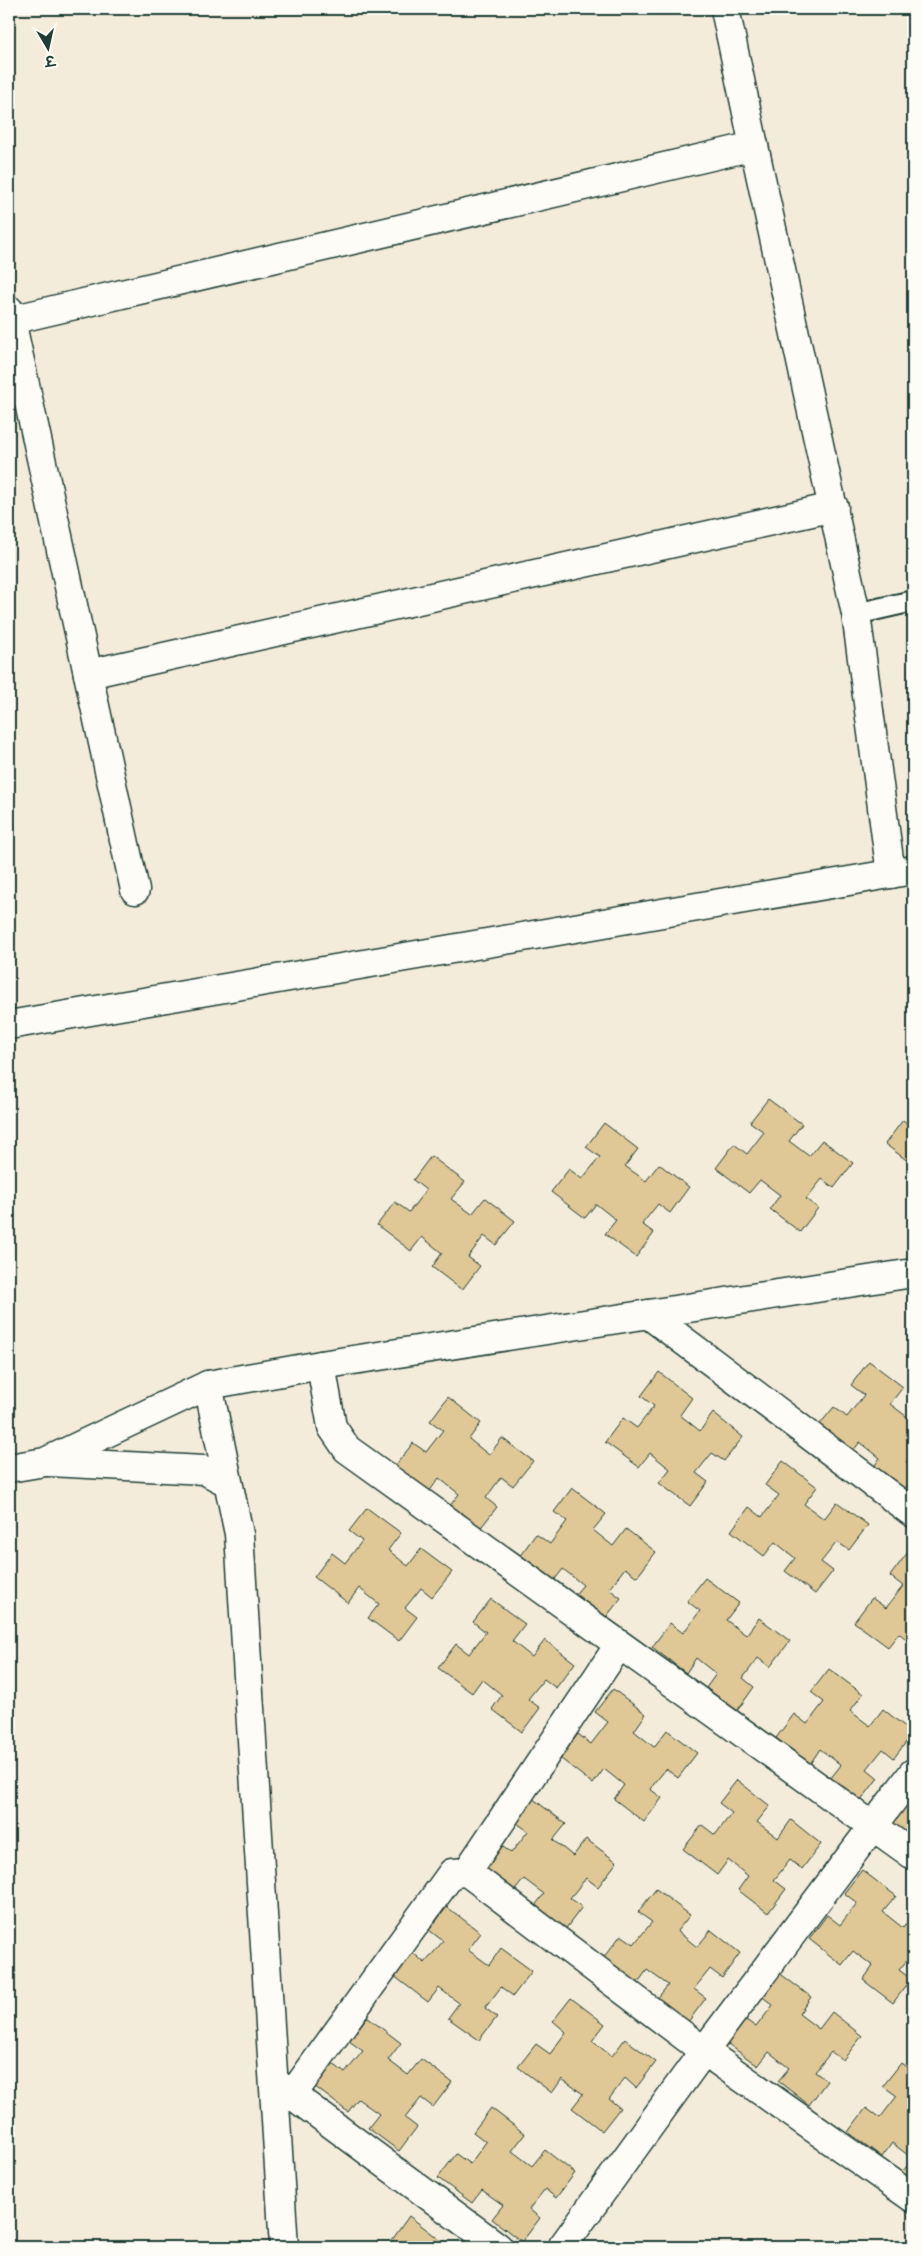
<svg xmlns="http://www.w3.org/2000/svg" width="922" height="2256" viewBox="0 0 922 2256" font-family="Mali,'Playpen Sans Deva',sans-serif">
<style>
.building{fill:#dfc796;stroke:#1f3d34}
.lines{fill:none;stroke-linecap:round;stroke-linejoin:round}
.service-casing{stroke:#1f3d34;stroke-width:24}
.minor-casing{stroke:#1f3d34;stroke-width:31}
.service{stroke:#fdfcf7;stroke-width:20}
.minor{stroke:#fdfcf7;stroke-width:28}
</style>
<rect width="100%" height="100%" fill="#f4ecda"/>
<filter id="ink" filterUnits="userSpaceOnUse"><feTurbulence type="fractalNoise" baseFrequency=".02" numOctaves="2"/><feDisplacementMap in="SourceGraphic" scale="10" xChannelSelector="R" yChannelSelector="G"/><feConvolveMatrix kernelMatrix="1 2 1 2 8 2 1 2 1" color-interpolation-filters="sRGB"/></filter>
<g filter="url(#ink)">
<g class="building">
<polygon points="768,1099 802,1124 789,1141 809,1156 822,1140 853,1163 834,1188 822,1179 806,1199 818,1208 800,1232 770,1209 780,1195 760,1180 749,1193 716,1168 734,1144 747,1154 764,1132 750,1122"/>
<polygon points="903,1120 913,1128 913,1165 885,1144"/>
<polygon points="604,1123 638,1149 625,1166 646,1181 659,1164 689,1187 670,1213 658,1204 642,1224 654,1233 636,1257 605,1234 616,1220 596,1204 585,1218 551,1192 569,1169 582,1179 600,1157 586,1147"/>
<polygon points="431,1156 465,1182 451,1199 472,1214 485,1198 515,1221 496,1245 484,1236 468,1257 480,1266 462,1290 432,1267 442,1253 422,1237 411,1251 377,1225 395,1202 409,1212 426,1190 413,1180"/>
<polygon points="869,1361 903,1387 890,1404 910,1419 913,1415 913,1453 906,1462 913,1467 913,1478 900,1495 870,1472 880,1458 860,1442 849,1456 815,1430 834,1407 847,1417 864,1395 851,1385"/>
<polygon points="659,1372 692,1398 680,1415 700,1431 713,1413 743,1437 724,1461 712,1453 696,1473 708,1482 690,1506 659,1483 670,1469 650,1453 639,1467 605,1442 623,1418 637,1428 654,1406 641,1396"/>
<polygon points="448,1397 481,1423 469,1439 489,1455 502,1438 533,1461 513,1486 501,1477 486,1498 497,1507 479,1530 449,1507 459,1494 439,1478 429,1492 395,1466 413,1443 426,1452 443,1430 430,1421"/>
<polygon points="783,1461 817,1487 804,1504 824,1519 837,1502 868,1525 849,1550 837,1542 821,1562 833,1571 815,1594 785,1571 795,1558 775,1542 764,1556 731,1531 749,1507 762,1517 779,1495 765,1485"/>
<polygon points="572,1488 606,1514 593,1530 613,1546 626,1529 656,1552 637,1577 625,1568 609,1589 621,1598 603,1621 572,1598 583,1585 563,1569 552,1583 519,1557 536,1534 550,1544 567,1521 554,1512"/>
<polygon points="367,1508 401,1533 388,1550 408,1566 421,1549 452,1572 432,1597 421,1588 405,1608 417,1617 399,1641 368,1618 379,1604 359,1588 348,1603 314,1577 332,1553 345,1563 362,1541 349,1531"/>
<polygon points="908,1552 913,1557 913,1645 899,1633 888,1647 854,1622 872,1598 886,1608 903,1586 890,1576"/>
<polygon points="705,1578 739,1603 726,1620 746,1635 759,1618 790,1641 770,1667 758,1658 743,1678 754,1687 737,1711 706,1688 716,1674 696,1658 686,1673 652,1647 670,1623 683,1633 700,1611 687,1601"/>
<polygon points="491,1599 525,1624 512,1641 532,1657 545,1640 575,1663 556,1688 544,1679 528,1699 540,1708 522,1732 492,1709 502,1695 482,1679 472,1693 438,1668 456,1644 469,1654 486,1632 473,1622"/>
<polygon points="829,1669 863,1694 850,1711 870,1726 883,1709 913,1733 894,1758 883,1749 867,1769 878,1778 860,1802 830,1779 841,1765 820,1749 810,1764 776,1738 794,1714 807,1724 824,1702 811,1692"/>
<polygon points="613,1689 646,1714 634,1731 654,1747 667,1730 697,1753 678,1778 666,1769 650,1789 662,1798 644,1822 614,1799 624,1785 604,1769 593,1784 560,1758 578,1734 591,1744 608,1722 595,1712"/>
<polygon points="737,1780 770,1806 757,1822 778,1838 791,1820 821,1844 802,1869 790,1860 774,1880 786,1889 768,1913 738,1890 748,1876 728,1860 717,1875 683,1849 702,1825 715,1835 732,1813 719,1803"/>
<polygon points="532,1798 566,1824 553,1840 573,1856 586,1839 617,1862 598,1887 586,1878 570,1898 582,1907 564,1931 533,1908 544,1894 524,1879 513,1893 479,1867 498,1843 511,1853 528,1831 514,1821"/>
<polygon points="903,1804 913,1812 913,1850 885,1828"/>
<polygon points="862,1870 896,1896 883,1912 903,1928 913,1914 913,1953 899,1970 911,1979 893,2003 863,1980 873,1966 853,1951 842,1965 809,1939 827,1915 840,1925 857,1903 844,1893"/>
<polygon points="656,1889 690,1915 677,1931 697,1947 711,1930 740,1953 722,1978 710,1969 694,1989 706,1998 688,2022 657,1999 668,1985 647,1970 637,1984 603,1958 621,1935 634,1944 652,1922 638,1912"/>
<polygon points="447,1907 481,1933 468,1950 489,1965 501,1948 532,1971 513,1996 501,1987 485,2008 497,2017 479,2040 448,2018 459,2003 439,1988 428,2002 394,1976 412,1952 425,1963 443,1941 429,1930"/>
<polygon points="778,1972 811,1997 799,2014 819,2029 832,2012 862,2036 843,2060 831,2052 815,2072 827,2081 809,2105 778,2081 789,2068 769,2052 758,2066 724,2041 742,2017 756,2027 773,2005 760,1995"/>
<polygon points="571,1998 605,2024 592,2041 612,2056 625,2039 656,2062 636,2088 625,2078 609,2099 620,2108 602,2131 572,2108 583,2094 562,2079 552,2093 518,2067 536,2044 550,2054 566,2032 553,2021"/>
<polygon points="367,2017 401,2043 388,2060 408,2075 421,2059 452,2082 433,2107 421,2098 405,2118 417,2127 399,2151 368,2128 379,2114 358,2099 348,2112 314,2086 332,2063 345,2073 363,2051 349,2041"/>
<polygon points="901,2063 913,2072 913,2181 902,2172 913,2159 892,2143 882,2157 848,2132 866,2108 880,2118 897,2096 883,2086"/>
<polygon points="491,2108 525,2134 512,2151 532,2166 545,2150 575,2173 556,2198 545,2189 529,2209 540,2218 522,2242 492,2219 503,2205 482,2190 472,2203 438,2178 456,2154 470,2164 486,2142 473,2132"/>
<polygon points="409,2216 443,2242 439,2247 401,2247 392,2240"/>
</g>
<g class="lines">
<defs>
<polyline id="service" points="856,614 913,601"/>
<g id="minor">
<polyline points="754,146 856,614 891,874"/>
<polyline points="9,310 11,320 754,146 725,9"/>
<polyline points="11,320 135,890"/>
<polyline points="88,674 834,507"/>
<polyline points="9,1025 913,870"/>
<polyline points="648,1314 913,1513"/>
<polyline points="321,1365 332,1427 347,1449 913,1855"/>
<polyline points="208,1385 239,1534 284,2247"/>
<polyline points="49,1462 204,1470 227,1482"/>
<polyline points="9,1468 45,1462 208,1385 321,1365 913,1273"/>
<polyline points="467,1872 619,1645"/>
<polyline points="276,2083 498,2247"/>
<polyline points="292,2095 452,1873 467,1872 704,2051 913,2198"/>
<polyline points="562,2247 704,2051 913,1773"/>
</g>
</defs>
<use href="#service" class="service-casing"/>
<use href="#minor" class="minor-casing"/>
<use href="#service" class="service"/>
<use href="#minor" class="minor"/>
</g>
</g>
<rect width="922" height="2256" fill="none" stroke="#fdfcf7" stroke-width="30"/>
<rect x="15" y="15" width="892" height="2226" fill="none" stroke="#1f3d34" stroke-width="2" filter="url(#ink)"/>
<g transform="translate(48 48) rotate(171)" stroke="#fdfcf7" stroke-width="4" paint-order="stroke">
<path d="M0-4L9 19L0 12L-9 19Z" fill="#1f3d34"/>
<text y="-8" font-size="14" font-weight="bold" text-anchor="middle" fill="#1f3d34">उ</text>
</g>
</svg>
